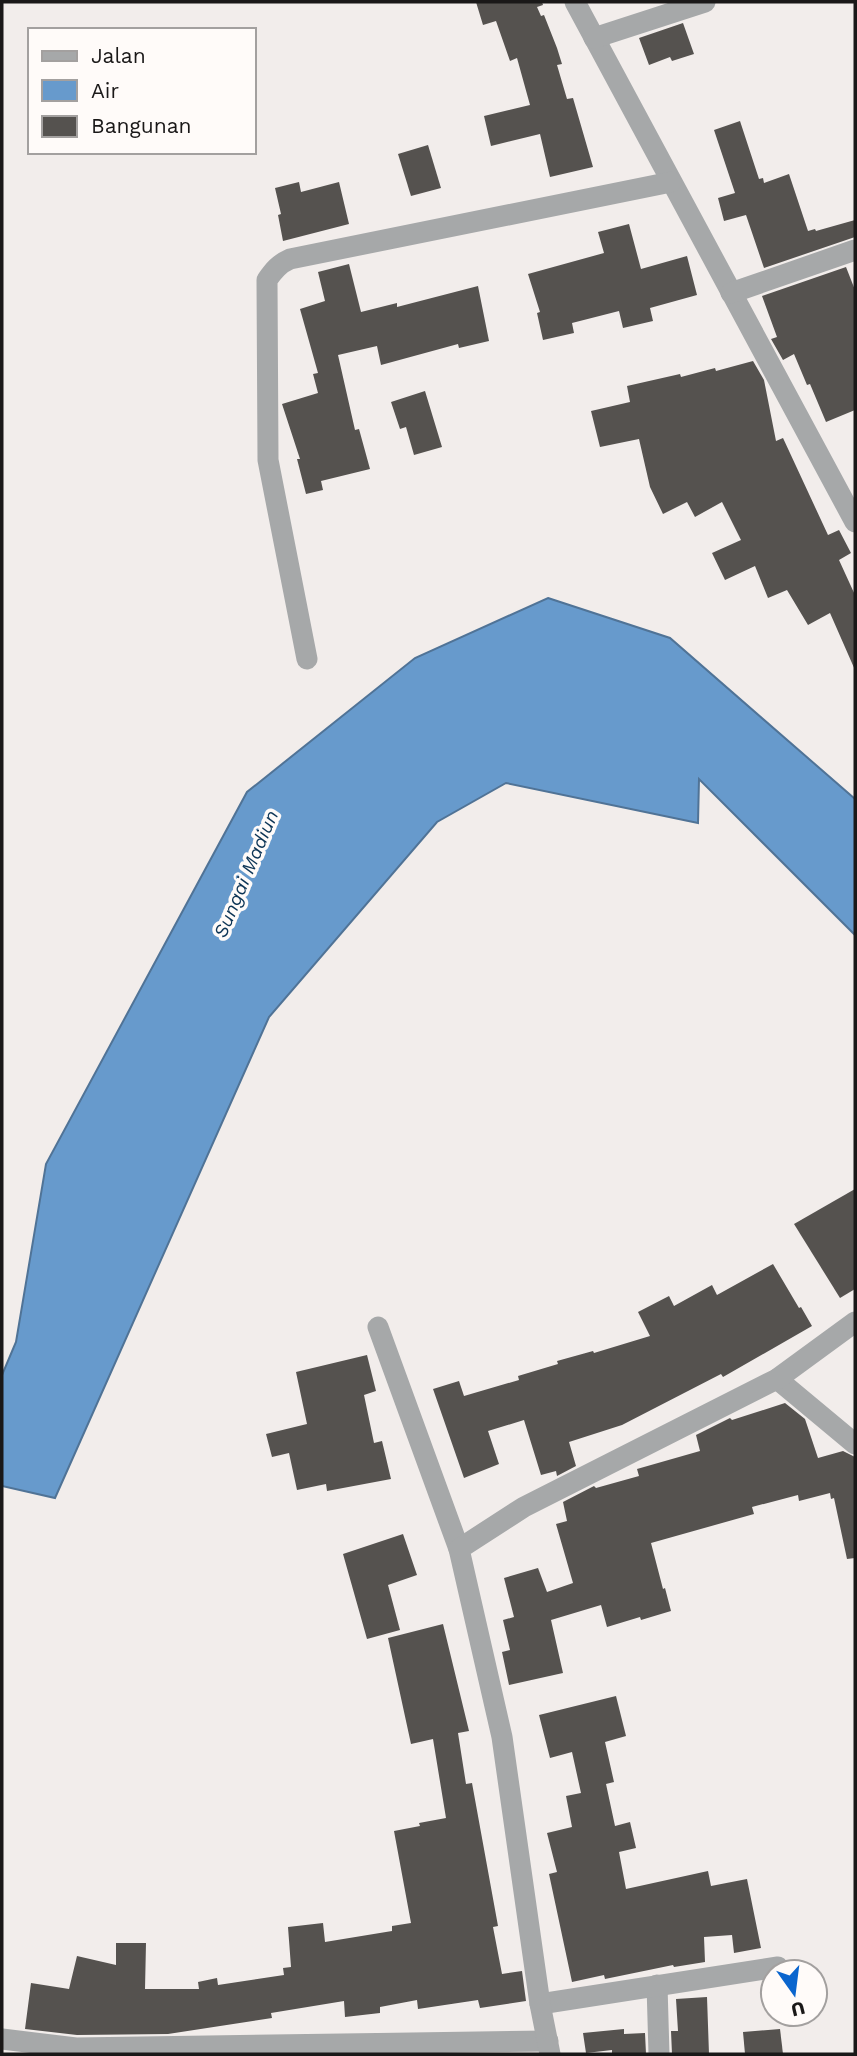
<svg xmlns="http://www.w3.org/2000/svg" width="857" height="2056" viewBox="0 0 857 2056" font-family="'Work Sans',sans-serif">
<style>
.water{fill:#679acc;stroke:#507396;stroke-width:2}
.building{fill:#55524f}
.lines{fill:none;stroke-linecap:round;stroke-linejoin:round}
.minor{stroke:#a6a8a9;stroke-width:21}
.labels{text-anchor:middle;dominant-baseline:central;stroke-width:7;stroke-linejoin:round;paint-order:stroke}
.water-label{font-size:19px;font-style:italic;fill:#0c3455;stroke:#fffbf9}
</style>
<rect width="100%" height="100%" fill="#f2edeb"/>
<polygon class="water" points="548,598 670,638 855,799 855,935 699,779 698,823 506,783 437,822 269,1017 55,1498 2,1486 2,1375 16,1342 46,1164 247,792 415,658"/>
<g class="building">
<polygon points="476,2 542,2 543,5 537,7 541,16 544,15 557,48 562,64 557,65 567,99 573,98 593,167 550,177 540,134 491,146 484,116 530,105 517,58 510,61 496,21 483,25"/>
<polygon points="683,23 694,54 672,61 670,57 649,65 639,38"/>
<polygon points="740,121 759,179 763,178 764,183 789,174 808,231 815,229 816,231 855,220 855,237 764,268 746,215 724,221 718,198 735,193 714,130"/>
<polygon points="428,145 441,188 411,196 398,154"/>
<polygon points="299,182 301,192 339,182 349,224 283,241 278,215 281,214 275,188"/>
<polygon points="629,224 641,269 687,256 697,295 650,308 653,321 623,328 619,311 572,323 574,333 543,340 537,313 540,312 528,274 604,253 598,232"/>
<polygon points="349,264 361,312 397,303 397,307 478,286 489,341 459,348 458,344 381,365 377,346 338,355 355,430 359,429 370,469 321,481 323,490 306,494 297,459 300,459 282,404 318,393 313,374 318,373 300,309 325,301 318,272"/>
<polygon points="846,267 855,290 855,410 826,422 810,384 807,385 794,354 783,360 771,339 777,337 762,296"/>
<polygon points="753,361 764,380 776,441 783,438 828,535 839,530 851,553 839,560 855,595 855,670 830,613 808,625 787,590 768,598 755,566 725,580 712,553 741,540 722,502 695,517 687,502 663,514 650,487 639,439 600,447 591,411 630,402 627,386 680,374 681,377 715,368 716,371"/>
<polygon points="425,391 442,447 414,455 406,427 400,429 391,402"/>
<polygon points="855,1189 855,1289 840,1298 794,1224"/>
<polygon points="773,1264 799,1308 801,1307 812,1326 723,1377 721,1374 622,1425 569,1442 576,1466 557,1476 556,1471 541,1475 524,1420 488,1431 499,1464 464,1478 433,1389 459,1381 464,1396 519,1380 518,1376 558,1364 557,1361 593,1351 594,1353 650,1336 638,1312 669,1296 674,1306 712,1285 717,1295"/>
<polygon points="367,1355 376,1391 364,1395 374,1443 382,1441 391,1479 327,1491 326,1484 297,1490 289,1453 272,1457 266,1434 307,1424 296,1372"/>
<polygon points="785,1403 805,1419 818,1458 843,1451 855,1457 855,1558 847,1559 834,1498 831,1499 830,1493 799,1501 798,1495 752,1507 754,1514 651,1543 663,1589 665,1588 671,1611 641,1620 640,1617 607,1627 601,1605 551,1620 563,1673 509,1685 502,1652 510,1650 503,1620 514,1617 504,1578 538,1568 547,1592 573,1583 556,1524 567,1521 563,1502 594,1486 596,1488 639,1476 637,1469 700,1451 696,1435 730,1418 732,1420"/>
<polygon points="403,1534 417,1575 388,1585 400,1630 367,1639 343,1554"/>
<polygon points="443,1624 469,1731 458,1733 466,1784 472,1783 498,1926 493,1927 502,1974 522,1971 526,2001 480,2008 478,2000 418,2009 417,2000 380,2007 380,2013 345,2017 344,2001 271,2013 272,2018 168,2034 77,2035 25,2029 31,1983 69,1989 77,1956 116,1965 116,1943 146,1943 145,1989 199,1989 198,1982 217,1978 218,1985 284,1975 283,1968 291,1967 288,1927 323,1923 325,1942 392,1931 392,1926 411,1923 394,1831 420,1826 419,1823 446,1818 433,1739 411,1744 388,1638"/>
<polygon points="616,1696 626,1736 605,1742 614,1782 606,1784 615,1826 630,1822 636,1848 619,1852 626,1889 708,1871 711,1886 747,1879 761,1948 734,1953 732,1935 704,1937 705,1962 674,1967 673,1965 605,1979 604,1975 572,1982 549,1874 557,1872 547,1833 572,1827 566,1796 581,1793 572,1752 550,1758 539,1715"/>
<polygon points="707,1997 709,2054 672,2054 671,2031 678,2031 676,1999"/>
<polygon points="624,2029 624,2034 645,2033 646,2054 612,2054 612,2050 586,2053 583,2033"/>
<polygon points="780,2029 783,2054 745,2054 743,2032"/>
</g>
<g class="lines">
<g class="minor">
<polyline points="575,2 855,522"/>
<polyline points="594,38 705,2"/>
<polyline points="731,293 855,250"/>
<path d="M 307,659 L 268,460 L 267,280 C 274,270 279,264 290,259 L 671,182"/>
<polyline points="378,1327 459,1549"/>
<polyline points="777,1379 855,1444"/>
<polyline points="657,1985 659,2054"/>
<polyline points="540,2004 778,1967"/>
<polyline points="2,2039 76,2048 548,2041"/>
<polyline points="550,2054 540,2004 502,1737 459,1549 524,1507 777,1379 855,1322"/>
</g>
</g>
<g class="labels">
<g class="water-label">
<text transform="translate(246 874) rotate(-67)">Sungai Madiun</text>
</g>
</g>
<rect width="857" height="2056" fill="none" stroke="#1a1818" stroke-width="7"/>
<rect x="28" y="28" width="228" height="126" fill="#fffbf9" stroke="#a3a09f" stroke-width="2"/>
<rect x="42" y="51" width="35" height="10" fill="#a6a8a9" stroke="#a3a09f" stroke-width="2"/>
<text x="91" y="63" font-size="21" fill="#1a1818">Jalan</text>
<rect x="42" y="80" width="35" height="21" fill="#679acc" stroke="#a3a09f" stroke-width="2"/>
<text x="91" y="98" font-size="21" fill="#1a1818">Air</text>
<rect x="42" y="116" width="35" height="21" fill="#55524f" stroke="#a3a09f" stroke-width="2"/>
<text x="91" y="133" font-size="21" fill="#1a1818">Bangunan</text>
<g transform="translate(794 1993) rotate(166)"><circle r="33" fill="#fffbf9" stroke="#a3a09f" stroke-width="2"/>
<path d="M0-5L12 26L0 18L-12 26Z" fill="#0a65ce"/>
<text y="-10" font-size="19" font-weight="bold" text-anchor="middle" fill="#1a1818">U</text>
</g>
</svg>
